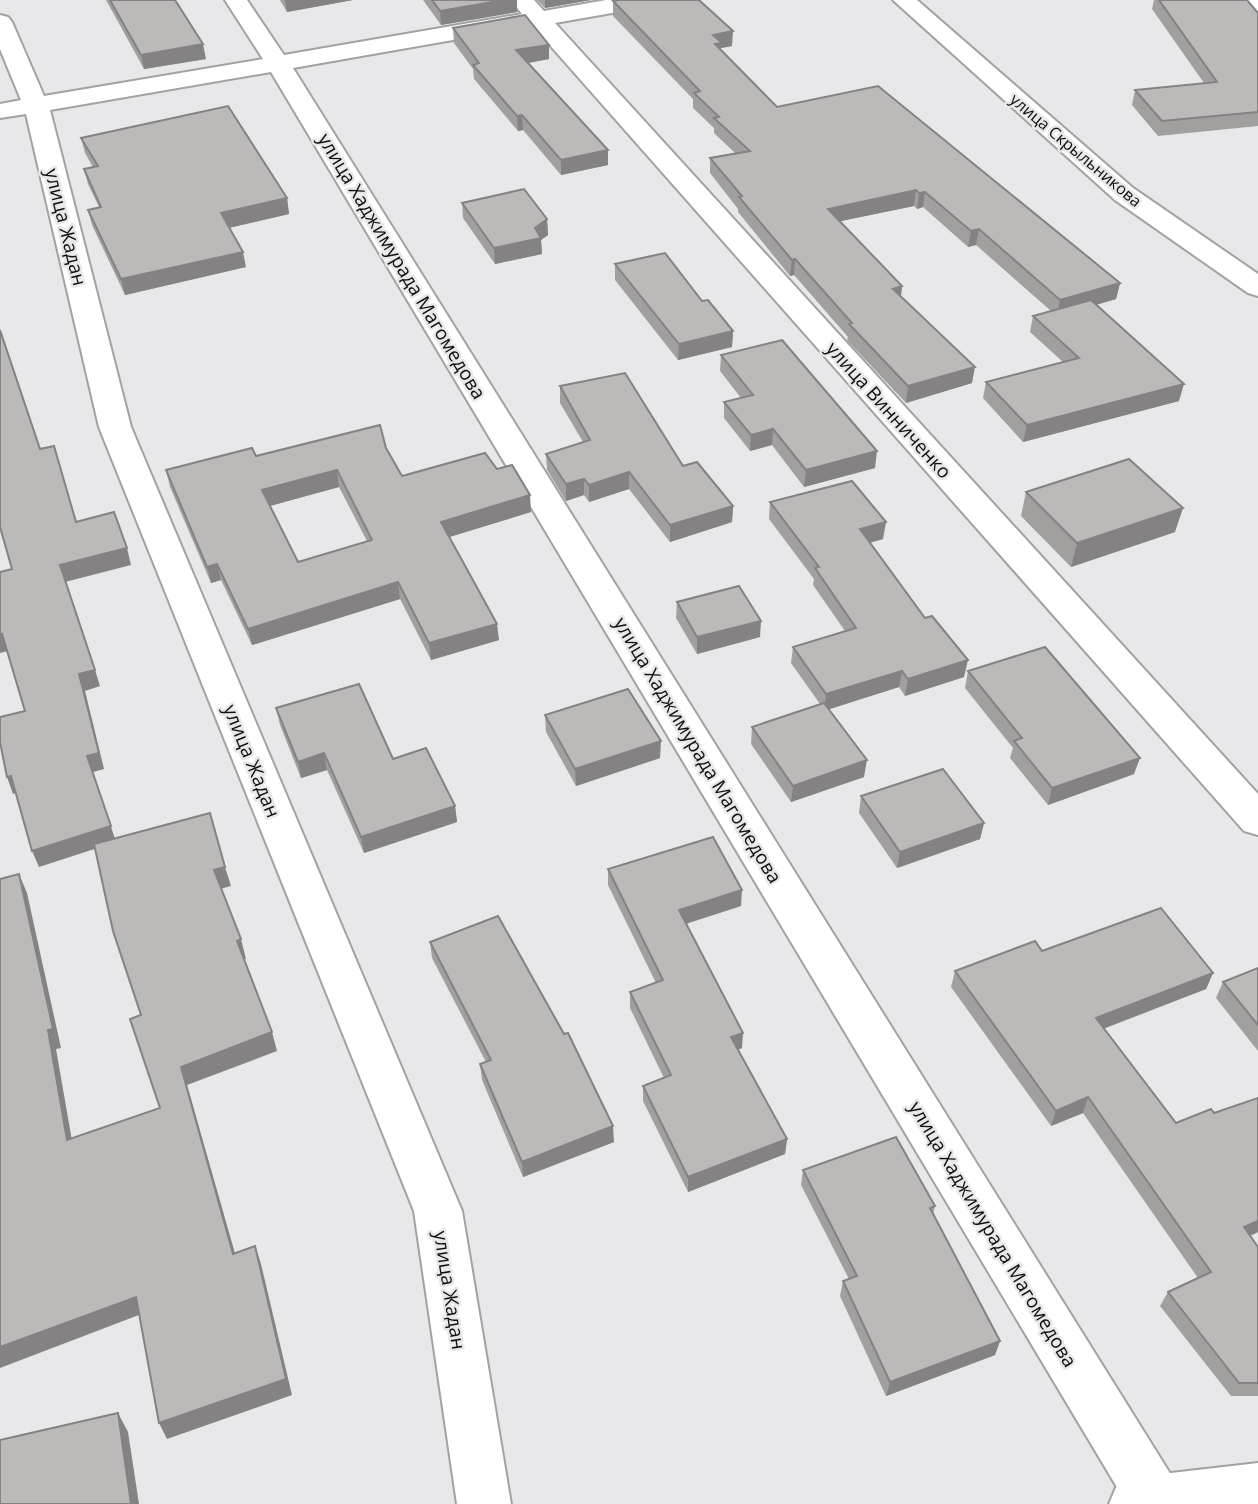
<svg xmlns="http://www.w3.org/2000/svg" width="1258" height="1504" viewBox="0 0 1258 1504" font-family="'Open Sans',sans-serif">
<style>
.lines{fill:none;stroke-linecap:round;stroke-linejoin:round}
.minor-casing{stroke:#a2a2a3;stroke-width:4}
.tertiary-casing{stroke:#a2a2a3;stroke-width:4}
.minor{fill:#fff;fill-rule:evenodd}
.tertiary{fill:#fff;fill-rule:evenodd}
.wall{fill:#a2a09f;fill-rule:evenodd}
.shaded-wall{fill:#848282}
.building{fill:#bcbab9;stroke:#848282;stroke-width:2;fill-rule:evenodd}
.labels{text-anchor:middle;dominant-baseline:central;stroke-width:5;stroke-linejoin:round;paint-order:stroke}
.far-street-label{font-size:16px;fill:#0e0e0f;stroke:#e8e8ea}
.street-label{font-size:19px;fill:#0e0e0f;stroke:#e8e8ea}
</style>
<rect width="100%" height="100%" fill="#e8e8ea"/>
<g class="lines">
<defs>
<g id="minor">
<polygon points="225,0 247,0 284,55 522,14 511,0 534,0 544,11 606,0 657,0 654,5 646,7 555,23 1258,794 1258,835 1244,831 533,26 293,68 1176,1483 1183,1504 1127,1504 271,72 50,110 131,427 462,1211 511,1504 457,1504 414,1211 99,427 26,114 0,118 0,104 21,100 0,49 0,15 8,17 12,22 44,96 263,59"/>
<polygon points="893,0 917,0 1133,188 1258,274 1258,296 1248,293 1115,200"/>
<polygon points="1243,0 1258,0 1258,11 1250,9"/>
</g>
<polygon id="tertiary" points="1258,1463 1258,1504 1109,1504 1117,1485 1136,1477"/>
</defs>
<use href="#minor" class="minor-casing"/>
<use href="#tertiary" class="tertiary-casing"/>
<use href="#minor" class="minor"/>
<use href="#tertiary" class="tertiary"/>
</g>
<g class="wall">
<polygon points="106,0 175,0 206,59 144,69"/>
<polygon points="280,0 353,0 287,12"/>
<polygon points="423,0 517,0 517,12 441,25"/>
<polygon points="537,0 591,0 545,8"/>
<polygon points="1154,0 1247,0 1258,13 1258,126 1158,136 1132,105 1135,90 1204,83 1152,9"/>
<polygon points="613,1 732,46 721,48 721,50 777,107 1120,283 1116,299 1096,305 1179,401 1023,442 983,398 986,382 1063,362 1030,332 1033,316 1051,311 976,245 968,247 923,207 917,209 914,206 840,221 902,286 901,296 972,383 906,403 847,340 848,337 794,275 790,276 738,212 738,209 710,173 710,158 735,153 714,133 714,128 693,108 693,99 613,16"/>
<polygon points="453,28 549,45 549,59 528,63 608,165 561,175 523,130 518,131 474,79 473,69 454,43"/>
<polygon points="81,138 287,198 289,214 229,228 246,267 125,295 92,225 88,210 99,207 88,184 84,169 93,167 85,153"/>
<polygon points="462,203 547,219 548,235 541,240 542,254 495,264 463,218"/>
<polygon points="615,264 733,331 732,347 678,360 615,280"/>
<polygon points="721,355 875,468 804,487 772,445 750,451 724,418 724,402 741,398 720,371"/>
<polygon points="560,386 683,466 733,506 732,522 670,542 629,489 589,502 584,495 566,501 547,470 546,454 583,442 560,403"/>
<path d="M 386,448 L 402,476 L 531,512 L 449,537 L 499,640 L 431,660 L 400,599 L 252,645 L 221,580 L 211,583 L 170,487 L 166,470 L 256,456 ZM 339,487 L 367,541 L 298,562 L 270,506 Z"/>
<polygon points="1026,492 1175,532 1071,567 1021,516"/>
<polygon points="770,502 883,539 869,543 964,677 905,696 899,687 828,709 864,777 791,802 751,744 752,727 820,704 791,663 793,647 845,631 813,585 814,579 769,519"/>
<polygon points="677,602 760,637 697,654 676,618"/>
<polygon points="968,671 1134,774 1048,805 1010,758 1013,748 965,688"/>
<polygon points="276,708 393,759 455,806 457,822 364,853 327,770 301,778 280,725"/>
<polygon points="545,715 660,758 576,786 546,732"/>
<polygon points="861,796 984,823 980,839 897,868 859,813"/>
<polygon points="608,869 741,906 686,924 742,1048 738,1050 787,1139 785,1154 688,1192 643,1101 643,1086 664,1078 630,1008 630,992 656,983 608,885"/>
<polygon points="430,942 614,1142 523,1177 482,1080 480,1064 486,1062 432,958"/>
<polygon points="1042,951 1213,973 1206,989 1104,1028 1176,1123 1214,1113 1258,1098 1258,1232 1250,1236 1258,1247 1258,1396 1231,1396 1160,1306 1168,1292 1198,1278 1083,1113 1051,1126 951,987 955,971"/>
<polygon points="1258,968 1258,1051 1216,998 1223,982"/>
<polygon points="803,1170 935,1206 933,1214 1000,1341 995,1355 886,1396 840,1296 843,1281 849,1279 801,1185"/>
</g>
<g class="shaded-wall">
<polygon points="285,0 353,0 287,12"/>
<polygon points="504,0 517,0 517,12 441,25 440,11"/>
<polygon points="545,0 591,0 545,8"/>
<polygon points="733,31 732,46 721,48 721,57 715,58 713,35"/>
<polygon points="203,44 206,59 144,69 141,55"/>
<polygon points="549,45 549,59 517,65 516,50"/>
<polygon points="522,115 523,130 518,131 517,116"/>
<polygon points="608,150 608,165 561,175 561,160"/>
<polygon points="916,190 914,206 827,224 828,209"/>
<polygon points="925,192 923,207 917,209 919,193"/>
<polygon points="287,198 289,214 224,229 221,213"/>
<polygon points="547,219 548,235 541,240 542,254 495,264 494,248 535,228"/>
<polygon points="979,229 976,245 968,247 971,231"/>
<polygon points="243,252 246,267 125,295 121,279"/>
<polygon points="795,259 794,275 790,276 792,260"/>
<polygon points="1120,283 1116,299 1057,316 1060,300"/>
<polygon points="902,286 900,302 893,289"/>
<polygon points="733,331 732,347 678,360 679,344"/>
<polygon points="975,367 972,383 906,403 908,386"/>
<polygon points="1184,384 1179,401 1023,442 1027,425"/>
<polygon points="773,429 772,445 750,451 751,435"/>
<polygon points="877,451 875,468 804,487 806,470"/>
<polygon points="337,470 339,487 266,507 262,490"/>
<polygon points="629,472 629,489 589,502 589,485"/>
<polygon points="584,479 584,495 566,501 566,484"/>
<polygon points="530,495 531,512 443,539 441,522"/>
<polygon points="733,506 732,522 670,542 670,525"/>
<polygon points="1183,508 1175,532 1071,567 1077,543"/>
<polygon points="886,522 883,539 858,546 860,529"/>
<polygon points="127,548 131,565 65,582 60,565"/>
<polygon points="217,564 221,580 211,583 207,567"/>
<polygon points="398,582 400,599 252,645 248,629"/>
<polygon points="761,621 760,637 697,654 697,637"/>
<polygon points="497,624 499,640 431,660 429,643"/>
<polygon points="2,634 8,651 0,653 0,635"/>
<polygon points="968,660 964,677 905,696 908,679"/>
<polygon points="95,670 100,686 85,691 104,769 93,772 116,842 39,867 32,851 79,674"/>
<polygon points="902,671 899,687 824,711 826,694"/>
<polygon points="661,741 660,758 576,786 575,769"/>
<polygon points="324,753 327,770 301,778 298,762"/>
<polygon points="1140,758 1134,774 1048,805 1052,788"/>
<polygon points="867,760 864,777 791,802 793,786"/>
<polygon points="11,776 18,792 13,794 7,777"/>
<polygon points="455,806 457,822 364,853 361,837"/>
<polygon points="984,823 980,839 897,868 900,852"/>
<polygon points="225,867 231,886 220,889 214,870"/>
<polygon points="19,874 27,893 61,1048 56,1049 75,1158 67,1140"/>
<polygon points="742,890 741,906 678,926 679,910"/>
<polygon points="241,939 246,959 242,960 237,941"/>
<polygon points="1213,973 1206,989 1090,1034 1096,1018"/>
<polygon points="272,1032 277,1051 187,1085 240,1271 233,1254 181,1067"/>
<polygon points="743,1033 742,1048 730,1052 731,1037"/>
<polygon points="1088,1097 1083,1113 1051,1126 1056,1111"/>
<polygon points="613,1126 614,1142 523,1177 522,1162"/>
<polygon points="787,1139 785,1154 688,1192 688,1177"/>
<polygon points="1258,1221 1258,1232 1236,1242 1244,1227"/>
<polygon points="255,1246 261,1264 292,1395 167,1439 159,1423"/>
<polygon points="136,1297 144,1313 0,1368 0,1347"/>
<polygon points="1000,1341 995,1355 886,1396 890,1382"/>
<polygon points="118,1413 128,1432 139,1504 131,1504"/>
</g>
<g class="building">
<polygon points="110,0 175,0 203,44 141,55"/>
<polygon points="432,0 504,0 440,11"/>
<polygon points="619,0 699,0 733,31 713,35 722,43 715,44 777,107 878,86 1120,283 1060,300 979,229 971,231 925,192 919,193 916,190 828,209 902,286 893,289 975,367 908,386 849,324 852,323 795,259 792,260 739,197 742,196 710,158 750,151 714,118 719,117 694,93 700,91 613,1"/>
<polygon points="1159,0 1247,0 1258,13 1258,112 1162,121 1135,90 1217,82"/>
<polygon points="525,15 549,45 516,50 608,150 561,160 522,115 517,116 473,65 479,63 453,28"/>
<polygon points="228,106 287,198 221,213 243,252 121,279 88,210 101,207 84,169 98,166 81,138"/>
<polygon points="524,189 547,219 535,228 541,238 494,248 462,203"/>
<polygon points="665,253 702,301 708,300 733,331 679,344 615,264"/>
<polygon points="1091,300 1184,384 1027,425 986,382 1079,358 1033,316"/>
<polygon points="0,330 40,449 54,446 76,522 114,512 127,548 60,565 95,670 79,674 99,753 87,756 111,826 32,851 11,776 7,777 0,742 0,717 25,711 2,634 0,635 0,572 12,569 0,527"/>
<polygon points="782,340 877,451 806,470 773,429 751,435 724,402 753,395 721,355"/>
<polygon points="625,373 683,466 697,462 733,506 670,525 629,472 589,485 584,479 566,484 546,454 590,440 560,386"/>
<path d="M 380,425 L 386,448 L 402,476 L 485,453 L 497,469 L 512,465 L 530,495 L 441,522 L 497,624 L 429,643 L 398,582 L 248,629 L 217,564 L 207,567 L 166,470 L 252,448 L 256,456 ZM 337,470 L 372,540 L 298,562 L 262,490 Z"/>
<polygon points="1129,459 1183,508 1077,543 1026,492"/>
<polygon points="852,481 886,522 860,529 925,618 932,616 968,660 908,679 902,671 826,694 793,647 856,628 815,568 819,567 770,502"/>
<polygon points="739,586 761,621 697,637 677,602"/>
<polygon points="1045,647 1140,758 1052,788 1014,741 1022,738 968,671"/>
<polygon points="359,684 393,759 426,748 455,806 361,837 324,753 298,762 276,708"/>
<polygon points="628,689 661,741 575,769 545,715"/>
<polygon points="824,703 867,760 793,786 752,727"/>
<polygon points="943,769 984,823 900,852 861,796"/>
<polygon points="210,813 225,867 214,870 241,939 237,941 272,1032 181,1067 233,1254 255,1246 286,1379 159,1423 136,1297 0,1347 0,879 19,874 53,1029 48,1030 67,1140 160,1108 130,1019 141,1015 113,931 94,844"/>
<polygon points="713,837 742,890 679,910 743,1033 731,1037 787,1139 688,1177 643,1086 671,1075 630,992 663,980 608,869"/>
<polygon points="1161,908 1213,973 1096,1018 1176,1123 1211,1109 1214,1113 1258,1098 1258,1221 1244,1227 1258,1247 1258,1383 1239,1383 1168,1292 1211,1272 1088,1097 1056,1111 955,971 1035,941 1042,951"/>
<polygon points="498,916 564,1034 568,1033 613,1126 522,1162 480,1064 491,1060 430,942"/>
<polygon points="1258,968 1258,1025 1223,982"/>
<polygon points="896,1137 935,1206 930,1208 1000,1341 890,1382 843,1281 857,1276 803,1170"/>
<polygon points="118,1413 131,1504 0,1504 0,1440"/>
</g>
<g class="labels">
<g class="far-street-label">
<text transform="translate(1076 150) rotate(40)">улица Скрыльникова</text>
</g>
<g class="street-label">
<text transform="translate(66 227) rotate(76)">улица Жадан</text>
<text transform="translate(402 266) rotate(59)">улица Хаджимурада Магомедова</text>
<text transform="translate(889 410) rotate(48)">улица Винниченко</text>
<text transform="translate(698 750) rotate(59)">улица Хаджимурада Магомедова</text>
<text transform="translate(252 761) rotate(68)">улица Жадан</text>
<text transform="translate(993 1234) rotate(59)">улица Хаджимурада Магомедова</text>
<text transform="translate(450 1290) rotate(81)">улица Жадан</text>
</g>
</g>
</svg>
